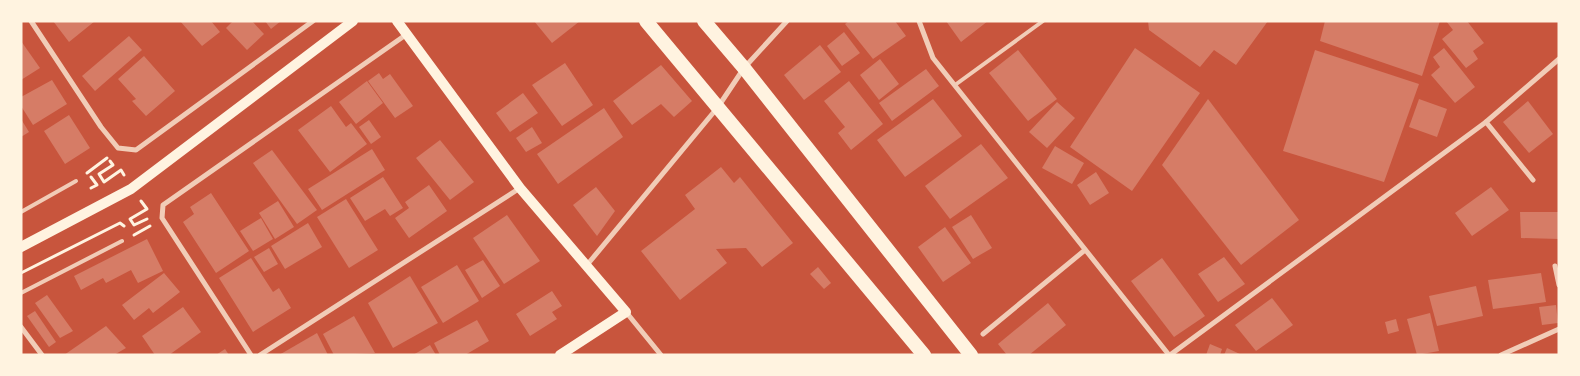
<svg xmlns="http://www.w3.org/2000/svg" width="1580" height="376" viewBox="0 0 1580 376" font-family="'Sofia Sans Condensed',sans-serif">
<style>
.building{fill:#d67c66}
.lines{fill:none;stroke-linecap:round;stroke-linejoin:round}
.path{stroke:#fff3e0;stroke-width:3}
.service{stroke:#f1ccb7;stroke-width:4}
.minor{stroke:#f1ccb7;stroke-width:5}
.secondary{stroke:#fff3e0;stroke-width:10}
.trunk{stroke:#fff3e0;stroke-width:14}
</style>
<rect width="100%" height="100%" fill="#c8553d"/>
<g class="building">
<polygon points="53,21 95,21 69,42"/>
<polygon points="180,21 211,21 220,32 202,46"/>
<polygon points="233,21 252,21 264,34 247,50 226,28"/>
<polygon points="265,21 281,21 271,29"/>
<polygon points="534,21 580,21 552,43"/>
<polygon points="849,21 895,21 906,36 873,59 845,24"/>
<polygon points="946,21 988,21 961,42"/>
<polygon points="1148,21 1268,21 1236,65 1214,50 1200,67 1149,30"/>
<polygon points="1325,21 1440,21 1422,76 1320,41"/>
<polygon points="1446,21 1467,21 1484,43 1473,51 1478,59 1466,68 1442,39 1453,30"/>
<polygon points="844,32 860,53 842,66 827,46"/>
<polygon points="129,36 142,50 95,91 82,76"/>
<polygon points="21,41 40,68 21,80"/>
<polygon points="820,45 841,72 804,100 784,75"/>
<polygon points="1135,48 1200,93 1132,191 1070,147"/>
<polygon points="1444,48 1475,87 1455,103 1431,75 1440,67 1433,57"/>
<polygon points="1018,50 1057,99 1028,121 989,73"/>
<polygon points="1315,50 1419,84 1384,182 1283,151"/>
<polygon points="144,56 175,91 146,116 132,101 136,99 118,79"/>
<polygon points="880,59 899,84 879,100 860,75"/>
<polygon points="565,63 593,105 562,126 532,85"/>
<polygon points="661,65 692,101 674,117 661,104 632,125 613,101"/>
<polygon points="926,69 939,86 892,121 879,103"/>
<polygon points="379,73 383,79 390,74 413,106 395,118 368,81"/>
<polygon points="52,80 67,104 33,125 21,106 21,97"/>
<polygon points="367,81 383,103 356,124 339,102"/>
<polygon points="849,81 883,124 851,150 838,133 845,127 824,101"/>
<polygon points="523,93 538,113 510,132 496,113"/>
<polygon points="933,99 962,136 905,177 877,140"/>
<polygon points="1208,99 1299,220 1241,265 1162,165"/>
<polygon points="1419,99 1447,109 1437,137 1409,127"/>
<polygon points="1528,101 1553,134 1529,153 1503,122"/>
<polygon points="1057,102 1075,118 1047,148 1029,132"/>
<polygon points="331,106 346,127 351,123 367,144 330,172 298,130"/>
<polygon points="604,108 623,137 558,184 537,154"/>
<polygon points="69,115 90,148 65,164 44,131"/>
<polygon points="21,119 29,132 21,137"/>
<polygon points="369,120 381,137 371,144 359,127"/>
<polygon points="532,127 542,143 526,152 516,138"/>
<polygon points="440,140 474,182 450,200 416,158"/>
<polygon points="981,144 1008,178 950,219 925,186"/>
<polygon points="1055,146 1084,163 1072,184 1042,168"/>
<polygon points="372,149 385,170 322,210 308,189"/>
<polygon points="272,150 317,210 297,224 253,163"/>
<polygon points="721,167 734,183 740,177 793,243 762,267 746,248 716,249 727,263 680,300 641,251 695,209 685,195"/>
<polygon points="1096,172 1109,193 1090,205 1077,185"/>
<polygon points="383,177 403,208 390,216 385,209 365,221 350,198"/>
<polygon points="429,185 447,211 409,238 395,218 409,208 405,202"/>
<polygon points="596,187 615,211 597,236 573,205"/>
<polygon points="1491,187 1509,210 1472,236 1455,213"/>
<polygon points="211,193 249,251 216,273 183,222 194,214 190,207"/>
<polygon points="346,199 378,250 349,268 317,217"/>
<polygon points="278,201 294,227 275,239 259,213"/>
<polygon points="1520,212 1559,212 1559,239 1521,238"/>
<polygon points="507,215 540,261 504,284 473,238"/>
<polygon points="971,215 992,248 973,259 952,227"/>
<polygon points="261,218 273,239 253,251 240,231"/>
<polygon points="308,223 322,247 285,269 271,246"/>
<polygon points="945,227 971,263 943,282 918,247"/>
<polygon points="147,239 163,271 138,283 131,270 106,283 103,278 81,290 74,276"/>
<polygon points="269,248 278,264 264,272 254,257"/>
<polygon points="1224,257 1245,284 1218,302 1198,274"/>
<polygon points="251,258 273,292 279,288 291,308 253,332 219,278"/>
<polygon points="1162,258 1205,316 1174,337 1131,281"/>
<polygon points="483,260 500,286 482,298 465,270"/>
<polygon points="457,265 479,301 443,323 421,287"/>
<polygon points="818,267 831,283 824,289 810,274"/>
<polygon points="164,273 180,292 153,313 149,308 134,320 122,305"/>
<polygon points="1541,273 1546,302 1493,309 1488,280"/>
<polygon points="410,276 438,323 393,348 368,303"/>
<polygon points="1476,286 1483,316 1437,326 1429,296"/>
<polygon points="552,291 562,306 552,312 557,319 530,336 516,314"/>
<polygon points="47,295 73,331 60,338 35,303"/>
<polygon points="1272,298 1293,325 1256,351 1235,325"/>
<polygon points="1048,303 1066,325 1029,355 1007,355 998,344"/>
<polygon points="1556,305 1558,323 1542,325 1539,307"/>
<polygon points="183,307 201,332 169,355 155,355 142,336"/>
<polygon points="35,311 56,342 49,347 27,316"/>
<polygon points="1430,313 1439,351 1417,355 1407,319"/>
<polygon points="354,316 375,353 334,355 323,334"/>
<polygon points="1396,319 1399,331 1388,334 1385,322"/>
<polygon points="477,320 489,341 465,355 440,355 434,343"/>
<polygon points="106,326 126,348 114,355 64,355"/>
<polygon points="317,333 328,355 279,355"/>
<polygon points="1210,344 1222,349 1220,355 1206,355"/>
<polygon points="430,345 436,355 413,355"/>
<polygon points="1227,348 1242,355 1224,355"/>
<polygon points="225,349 229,355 216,355"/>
</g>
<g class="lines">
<g class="path">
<polyline points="110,161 113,165 99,174 104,182 121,170 124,175"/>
<polyline points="87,173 107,158"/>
<polyline points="91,177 97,185 91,188"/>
<polyline points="141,201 147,209 130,219 134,225 147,219"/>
<polyline points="134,235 150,226"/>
<polyline points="21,273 120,223 124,226"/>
</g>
<g class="service">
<polyline points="955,85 1043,21"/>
<polyline points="21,212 76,181"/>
<polyline points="21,293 122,241"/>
</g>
<g class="minor">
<polyline points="31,21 101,127 118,148 136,150 313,21"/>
<polyline points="919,21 933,58 1169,355"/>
<polyline points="1486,122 1533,180"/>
<polyline points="587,265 718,107 744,68 787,21"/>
<polyline points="1555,266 1559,285"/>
<polyline points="626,312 661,355"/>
<polyline points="21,327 42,355"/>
<polyline points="983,334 1085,250"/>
<polyline points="251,355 162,218 163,205 407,34"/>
<polyline points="260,355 520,188"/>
<polyline points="1170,355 1486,122 1559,59"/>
<polyline points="1501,355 1559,329"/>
</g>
<g class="secondary">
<polyline points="397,21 520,188 626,312 560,355"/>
<polyline points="21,247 131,189 353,21"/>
</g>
<g class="trunk">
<polyline points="646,21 924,355"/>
<polyline points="704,21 744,68 971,355"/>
</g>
</g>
<rect width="1580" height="376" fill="none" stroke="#fff3e0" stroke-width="45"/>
</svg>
